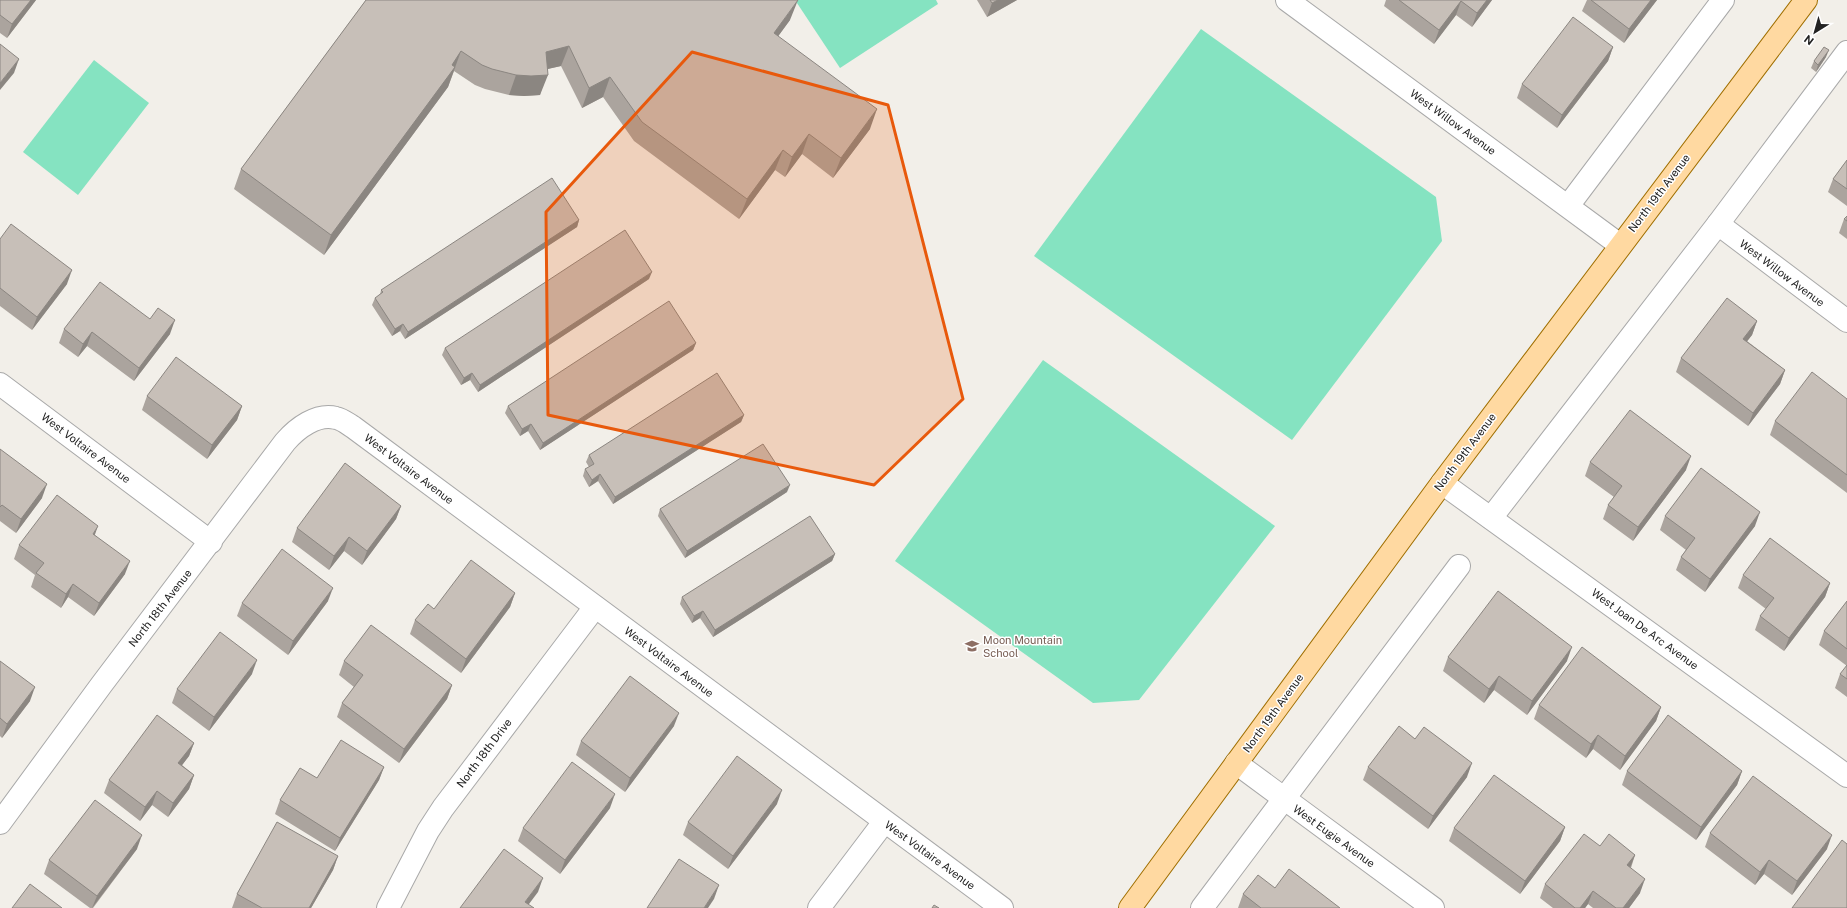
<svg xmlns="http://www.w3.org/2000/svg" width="1847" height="908" viewBox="0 0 1847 908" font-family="'Public Sans',sans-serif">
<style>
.pitch{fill:#85e3c1}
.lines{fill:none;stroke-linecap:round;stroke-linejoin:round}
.minor-casing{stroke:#a9a9a9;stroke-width:24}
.major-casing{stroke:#a06f00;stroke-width:24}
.minor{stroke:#fff;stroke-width:22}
.major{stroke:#ffd9a1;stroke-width:22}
.wall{fill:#aba49e}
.shaded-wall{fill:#8b8681}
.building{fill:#c7bfb8;stroke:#8b8681}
.marked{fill:#e8590c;fill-opacity:0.2;stroke:#e8590c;stroke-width:3;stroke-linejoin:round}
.labels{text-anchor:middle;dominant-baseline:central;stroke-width:3;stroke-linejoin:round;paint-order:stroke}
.street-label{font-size:11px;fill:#222;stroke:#fff}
.education-label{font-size:11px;fill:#785e54;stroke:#fff;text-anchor:start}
</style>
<rect width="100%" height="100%" fill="#f2efe9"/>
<g class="pitch">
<polygon points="795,0 936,0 938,4 840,68"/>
<polygon points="1201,29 1436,197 1442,241 1292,440 1034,256"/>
<polygon points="94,60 149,103 78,195 23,152"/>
<polygon points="1043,360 1275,526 1139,700 1093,703 895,561"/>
</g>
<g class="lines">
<defs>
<g id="minor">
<polyline points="1287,0 1620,245"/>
<polyline points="1568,206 1723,0"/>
<polyline points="1718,224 1847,321"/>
<polyline points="0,384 211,542"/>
<polyline points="1442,483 1847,776"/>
<polyline points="1491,518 1718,224 1847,52"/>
<polyline points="1236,763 1433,908"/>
<path d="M 0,823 L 102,684 L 285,442 C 297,428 317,413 336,418 C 342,419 348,424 353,427 L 1002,908"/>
<polyline points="388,908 428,831 443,808 595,607"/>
<polyline points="819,908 884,822"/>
<polyline points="1202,908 1459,566"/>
</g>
<polyline id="major" points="1130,908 1442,483 1806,0"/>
</defs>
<use href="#minor" class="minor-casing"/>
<use href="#major" class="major-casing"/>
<use href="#minor" class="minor"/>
<use href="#major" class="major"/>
</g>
<g class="wall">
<polygon points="0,0 36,0 7,38 0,33"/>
<polygon points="366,0 790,20 778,36 870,129 833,178 802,154 785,177 775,170 739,219 634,141 603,97 582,108 561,66 547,69 540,95 524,96 509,95 485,89 475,85 454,71 448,87 324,255 234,189 241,169"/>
<polygon points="977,0 1017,0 987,17"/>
<polygon points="1386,0 1492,0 1472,27 1456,15 1434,44 1384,6"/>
<polygon points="1587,0 1657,0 1624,43 1582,11"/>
<polygon points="1613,47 1608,61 1557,128 1517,98 1522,84"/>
<polygon points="1826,57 1816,72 1811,68 1814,61"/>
<polygon points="1847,160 1847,206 1828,192 1833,179"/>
<polygon points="1847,216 1847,239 1839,233 1844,219"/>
<polygon points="579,220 577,227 405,339 400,331 392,336 372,305 375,298 380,295 381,290"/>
<polygon points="0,239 67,284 32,330 0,306"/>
<polygon points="649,279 478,392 470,380 461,385 442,355 445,348"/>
<polygon points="1757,321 1752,335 1747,341 1785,370 1780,384 1748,426 1676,372 1681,358"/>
<polygon points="64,329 170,334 134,381 87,346 78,357 59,343"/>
<polygon points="696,343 693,350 540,450 528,431 520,436 505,413 508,406"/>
<polygon points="147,396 242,406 237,420 207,459 142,410"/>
<polygon points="1847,399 1847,493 1770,435 1775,421"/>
<polygon points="744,415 741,422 613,504 598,481 589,487 583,476 585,469 589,467 586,462 589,455"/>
<polygon points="0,449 42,498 16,533 0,521"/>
<polygon points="1590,462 1686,470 1633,541 1603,519 1608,505 1614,497 1585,476"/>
<polygon points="787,492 685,558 658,516 660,509"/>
<polygon points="401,506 396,519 362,565 344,551 329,570 292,542 297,528"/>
<polygon points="1665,516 1755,526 1705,592 1676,570 1681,557 1686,550 1660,530"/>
<polygon points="95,535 125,574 94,616 68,597 61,608 31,587 35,575 14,559 19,545"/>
<polygon points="835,554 832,561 713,637 700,618 692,623 680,604 682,597"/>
<polygon points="1743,575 1830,583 1825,597 1784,651 1755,630 1760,616 1766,609 1738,588"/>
<polygon points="515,593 510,607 461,673 410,634 415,620"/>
<polygon points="328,601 288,655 237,616 242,603"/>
<polygon points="1847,601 1847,697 1835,688 1840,674 1847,666 1819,645 1824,631"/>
<polygon points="1448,657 1567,661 1527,715 1494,690 1484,703 1443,671"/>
<polygon points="0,661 30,701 2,738 0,736"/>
<polygon points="344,661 452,685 447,699 399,763 337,717 342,703 354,687 339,675"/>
<polygon points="252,674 209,731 172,703 177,689"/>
<polygon points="1539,705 1661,707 1656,721 1620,770 1593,749 1586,758 1534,719"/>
<polygon points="674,726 625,792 576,755 581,741"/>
<polygon points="194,743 189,756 182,765 194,775 189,789 168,817 152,805 140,821 104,793 109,780"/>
<polygon points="384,767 379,780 335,851 275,814 280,800 317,778"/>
<polygon points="1368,767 1467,777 1428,829 1363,780"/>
<polygon points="1627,771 1742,771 1737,785 1696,840 1622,785"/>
<polygon points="777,804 728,869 683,835 688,822"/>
<polygon points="610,808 560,874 518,841 523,828"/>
<polygon points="1565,827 1560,841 1520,894 1449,841 1454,828"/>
<polygon points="1710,833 1827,849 1792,895 1764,874 1755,885 1705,847"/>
<polygon points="1600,846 1635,855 1631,868 1640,893 1629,908 1593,908 1588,904 1585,908 1553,908 1540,898 1545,884"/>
<polygon points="137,849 93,908 90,908 44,874 49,860"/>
<polygon points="338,856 333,870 311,908 232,908 237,894"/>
<polygon points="1275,888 1340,908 1238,908 1243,894"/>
</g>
<g class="shaded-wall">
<polygon points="31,0 36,0 7,38 12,24"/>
<polygon points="798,0 790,20 766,53 774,33"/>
<polygon points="998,0 1017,0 987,17 992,3"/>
<polygon points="1487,0 1492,0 1472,27 1477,13"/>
<polygon points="1651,0 1657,0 1624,43 1629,29"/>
<polygon points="1461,1 1456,15 1434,44 1439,30"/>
<polygon points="569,46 561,66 539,71 546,52"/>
<polygon points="1613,47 1608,61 1557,128 1562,115"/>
<polygon points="1829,50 1826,57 1816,72 1818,65"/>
<polygon points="461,51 448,87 324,255 331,235"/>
<polygon points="19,59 14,73 0,90 0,83"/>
<polygon points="516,75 548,75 540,95 524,96 509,95"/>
<polygon points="610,77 603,97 582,108 589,88"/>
<polygon points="877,109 870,129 833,178 841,158"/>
<polygon points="809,134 802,154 785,177 792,157"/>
<polygon points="783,150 775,170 739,219 747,199"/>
<polygon points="579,220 577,227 405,339 408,332"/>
<polygon points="72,270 67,284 32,330 37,317"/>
<polygon points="652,272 649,279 478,392 480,385"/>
<polygon points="175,320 170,334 134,381 139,368"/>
<polygon points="1757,321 1752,335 1738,353 1743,339"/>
<polygon points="403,324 400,331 392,336 395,329"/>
<polygon points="92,332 87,346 78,357 83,344"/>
<polygon points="696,343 693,350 540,450 543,443"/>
<polygon points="1785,370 1780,384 1748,426 1753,413"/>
<polygon points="472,373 470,380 461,385 464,378"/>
<polygon points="242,406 237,420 207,459 212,445"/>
<polygon points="744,415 741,422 613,504 615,497"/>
<polygon points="531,424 528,431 520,436 522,429"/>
<polygon points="1691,456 1686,470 1633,541 1638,527"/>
<polygon points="600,474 598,481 589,487 592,480"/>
<polygon points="47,484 42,498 16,533 21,519"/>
<polygon points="790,485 787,492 685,558 687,551"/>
<polygon points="401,506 396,519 362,565 367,551"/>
<polygon points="1760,512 1755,526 1705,592 1710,579"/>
<polygon points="98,526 93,540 93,534"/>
<polygon points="349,537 344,551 329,570 334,556"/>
<polygon points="835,554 832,561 713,637 715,630"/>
<polygon points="130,561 125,574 94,616 99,603"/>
<polygon points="1830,583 1825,597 1784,651 1789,638"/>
<polygon points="73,584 68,597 61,608 66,594"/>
<polygon points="333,588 328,601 288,655 293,641"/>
<polygon points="515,593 510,607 461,673 466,659"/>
<polygon points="703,611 700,618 692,623 694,616"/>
<polygon points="1572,647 1567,661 1527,715 1532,701"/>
<polygon points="257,660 252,674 209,731 214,717"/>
<polygon points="1499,676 1494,690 1484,703 1489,689"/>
<polygon points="452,685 447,699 399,763 404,749"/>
<polygon points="35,687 30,701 2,738 7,724"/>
<polygon points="1661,707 1656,721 1620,770 1625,756"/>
<polygon points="679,713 674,726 625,792 630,778"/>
<polygon points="1598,735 1593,749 1586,758 1591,744"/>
<polygon points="194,743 189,756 173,777 178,763"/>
<polygon points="1472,763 1467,777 1428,829 1433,816"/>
<polygon points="384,767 379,780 335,851 340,838"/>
<polygon points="1742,771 1737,785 1696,840 1701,827"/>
<polygon points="194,775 189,789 168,817 173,803"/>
<polygon points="782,790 777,804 728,869 733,856"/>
<polygon points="157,791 152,805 140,821 145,807"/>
<polygon points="615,794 610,808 560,874 565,860"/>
<polygon points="1565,827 1560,841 1520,894 1525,881"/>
<polygon points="142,835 137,849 92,908 97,896"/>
<polygon points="1832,835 1827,849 1792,895 1797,881"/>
<polygon points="1635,855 1630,868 1627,865"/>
<polygon points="338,856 333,870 311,908 309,908"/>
<polygon points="1769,860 1764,874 1755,885 1760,872"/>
<polygon points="543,878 538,892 526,908 525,902"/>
<polygon points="1645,879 1640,893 1629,908 1623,908"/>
<polygon points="719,885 714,899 708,908 704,908"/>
<polygon points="1593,891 1588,904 1585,908 1580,908"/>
</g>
<g class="building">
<polygon points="0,0 31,0 12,24 0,15"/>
<polygon points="366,0 798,0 774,33 877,109 841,158 809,134 792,157 783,150 747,199 642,122 610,77 589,88 569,46 546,52 548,75 531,76 516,75 492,69 482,65 461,51 452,65 455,67 331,235 241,169"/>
<polygon points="990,0 998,0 992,3"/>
<polygon points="1399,0 1487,0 1477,13 1461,1 1439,30"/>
<polygon points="1591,0 1651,0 1629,29"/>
<polygon points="1573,17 1613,47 1562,115 1522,84"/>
<polygon points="0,44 19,59 0,83"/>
<polygon points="1824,47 1829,50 1818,65 1814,61"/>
<polygon points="1847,160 1847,189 1833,179"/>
<polygon points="552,178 579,220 408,332 403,324 395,329 375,298 383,292 381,290"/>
<polygon points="1847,216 1847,221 1844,219"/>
<polygon points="11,224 72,270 37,317 0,288 0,239"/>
<polygon points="625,230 652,272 480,385 472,373 464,378 445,348"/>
<polygon points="100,282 150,319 158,308 175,320 139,368 92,332 83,344 64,329"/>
<polygon points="1727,298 1757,321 1743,339 1785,370 1753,413 1681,358"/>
<polygon points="669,301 696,343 543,443 531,424 522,429 508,406"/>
<polygon points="176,357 242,406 212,445 147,396"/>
<polygon points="1812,372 1847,399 1847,475 1775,421"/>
<polygon points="717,373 744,415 615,497 600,474 592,480 585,469 594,464 589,455"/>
<polygon points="1630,410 1691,456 1638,527 1608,505 1622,486 1590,462"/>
<polygon points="763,444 790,485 687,551 660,509"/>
<polygon points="0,449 47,484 21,519 2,505 0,507"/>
<polygon points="345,463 401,506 367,551 349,537 334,556 297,528"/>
<polygon points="1701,468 1760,512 1710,579 1681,557 1695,538 1665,516"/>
<polygon points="57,495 98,526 93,534 130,561 99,603 73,584 66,594 36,573 44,563 19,545"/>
<polygon points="810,516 835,554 715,630 703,611 694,616 682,597"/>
<polygon points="1770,538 1830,583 1789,638 1760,616 1774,598 1743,575"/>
<polygon points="282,549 333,588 293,641 242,603"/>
<polygon points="471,560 515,593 466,659 415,620 428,604 434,609"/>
<polygon points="1498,591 1572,647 1532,701 1499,676 1489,689 1448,657"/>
<polygon points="1847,601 1847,649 1824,631"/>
<polygon points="371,625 452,685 404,749 342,703 363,675 344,661"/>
<polygon points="220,632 257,660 214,717 177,689"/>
<polygon points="1582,647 1661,707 1625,756 1598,735 1591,744 1539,705"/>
<polygon points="0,661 35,687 7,724 0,718"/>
<polygon points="1847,665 1847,679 1840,674"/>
<polygon points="630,676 679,713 630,778 581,741"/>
<polygon points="157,715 194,743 178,763 194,775 173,803 157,791 145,807 109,780"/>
<polygon points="1668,715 1742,771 1701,827 1627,771"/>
<polygon points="1399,726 1415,739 1424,727 1472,763 1433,816 1368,767"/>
<polygon points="341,740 384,767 340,838 280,800 300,768 317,778"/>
<polygon points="737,756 782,790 733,856 688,822"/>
<polygon points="572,762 615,794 565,860 523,828"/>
<polygon points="1494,775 1565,827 1525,881 1454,828"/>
<polygon points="1753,776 1832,835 1797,881 1769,860 1760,872 1710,833"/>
<polygon points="95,800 142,835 97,896 49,860"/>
<polygon points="277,822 338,856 309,908 262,908 237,894"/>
<polygon points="1584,834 1600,846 1609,834 1635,855 1627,865 1645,879 1623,908 1616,908 1593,891 1580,908 1575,908 1545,884"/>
<polygon points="1842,840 1847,844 1847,908 1792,908"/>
<polygon points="504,849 543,878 525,902 534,908 460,908"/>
<polygon points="679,859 719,885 704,908 647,908"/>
<polygon points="1289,869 1340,908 1261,908 1243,894 1258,875 1275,888"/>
<polygon points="30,884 62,908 12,908"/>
<polygon points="934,905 939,908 932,908"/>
</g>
<path class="marked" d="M 692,52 L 888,105 L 963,399 L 874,485 L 548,415 L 546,212 Z"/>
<defs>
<symbol id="school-bare" viewBox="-9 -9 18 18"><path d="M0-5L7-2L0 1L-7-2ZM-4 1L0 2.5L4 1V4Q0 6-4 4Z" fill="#8d6e63" stroke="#fff" stroke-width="2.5" paint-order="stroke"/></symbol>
</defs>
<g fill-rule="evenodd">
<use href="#school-bare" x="962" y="636" width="20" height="20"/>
</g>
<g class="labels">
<g class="street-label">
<text transform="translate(1453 122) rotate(36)">West Willow Avenue</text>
<text transform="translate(1659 193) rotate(-53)">North 19th Avenue</text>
<text transform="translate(1782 273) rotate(37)">West Willow Avenue</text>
<text transform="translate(86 448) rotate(37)">West Voltaire Avenue</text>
<text transform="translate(1465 452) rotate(-53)">North 19th Avenue</text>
<text transform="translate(409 469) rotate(37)">West Voltaire Avenue</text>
<text transform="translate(160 608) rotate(-52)">North 18th Avenue</text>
<text transform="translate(1645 629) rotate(36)">West Joan De Arc Avenue</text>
<text transform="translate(669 662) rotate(37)">West Voltaire Avenue</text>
<text transform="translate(1273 713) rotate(-54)">North 19th Avenue</text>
<text transform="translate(484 753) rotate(-53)">North 18th Drive</text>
<text transform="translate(1334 836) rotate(36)">West Eugie Avenue</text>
<text transform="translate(930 855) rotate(36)">West Voltaire Avenue</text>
</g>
<g class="education-label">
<text x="983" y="640">Moon Mountain<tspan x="983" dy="13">School</tspan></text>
</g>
</g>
<g transform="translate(1815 32) rotate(217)" stroke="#ffffff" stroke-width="3" paint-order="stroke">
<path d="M0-3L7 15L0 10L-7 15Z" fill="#222222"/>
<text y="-6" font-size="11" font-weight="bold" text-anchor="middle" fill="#222222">N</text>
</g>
</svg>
